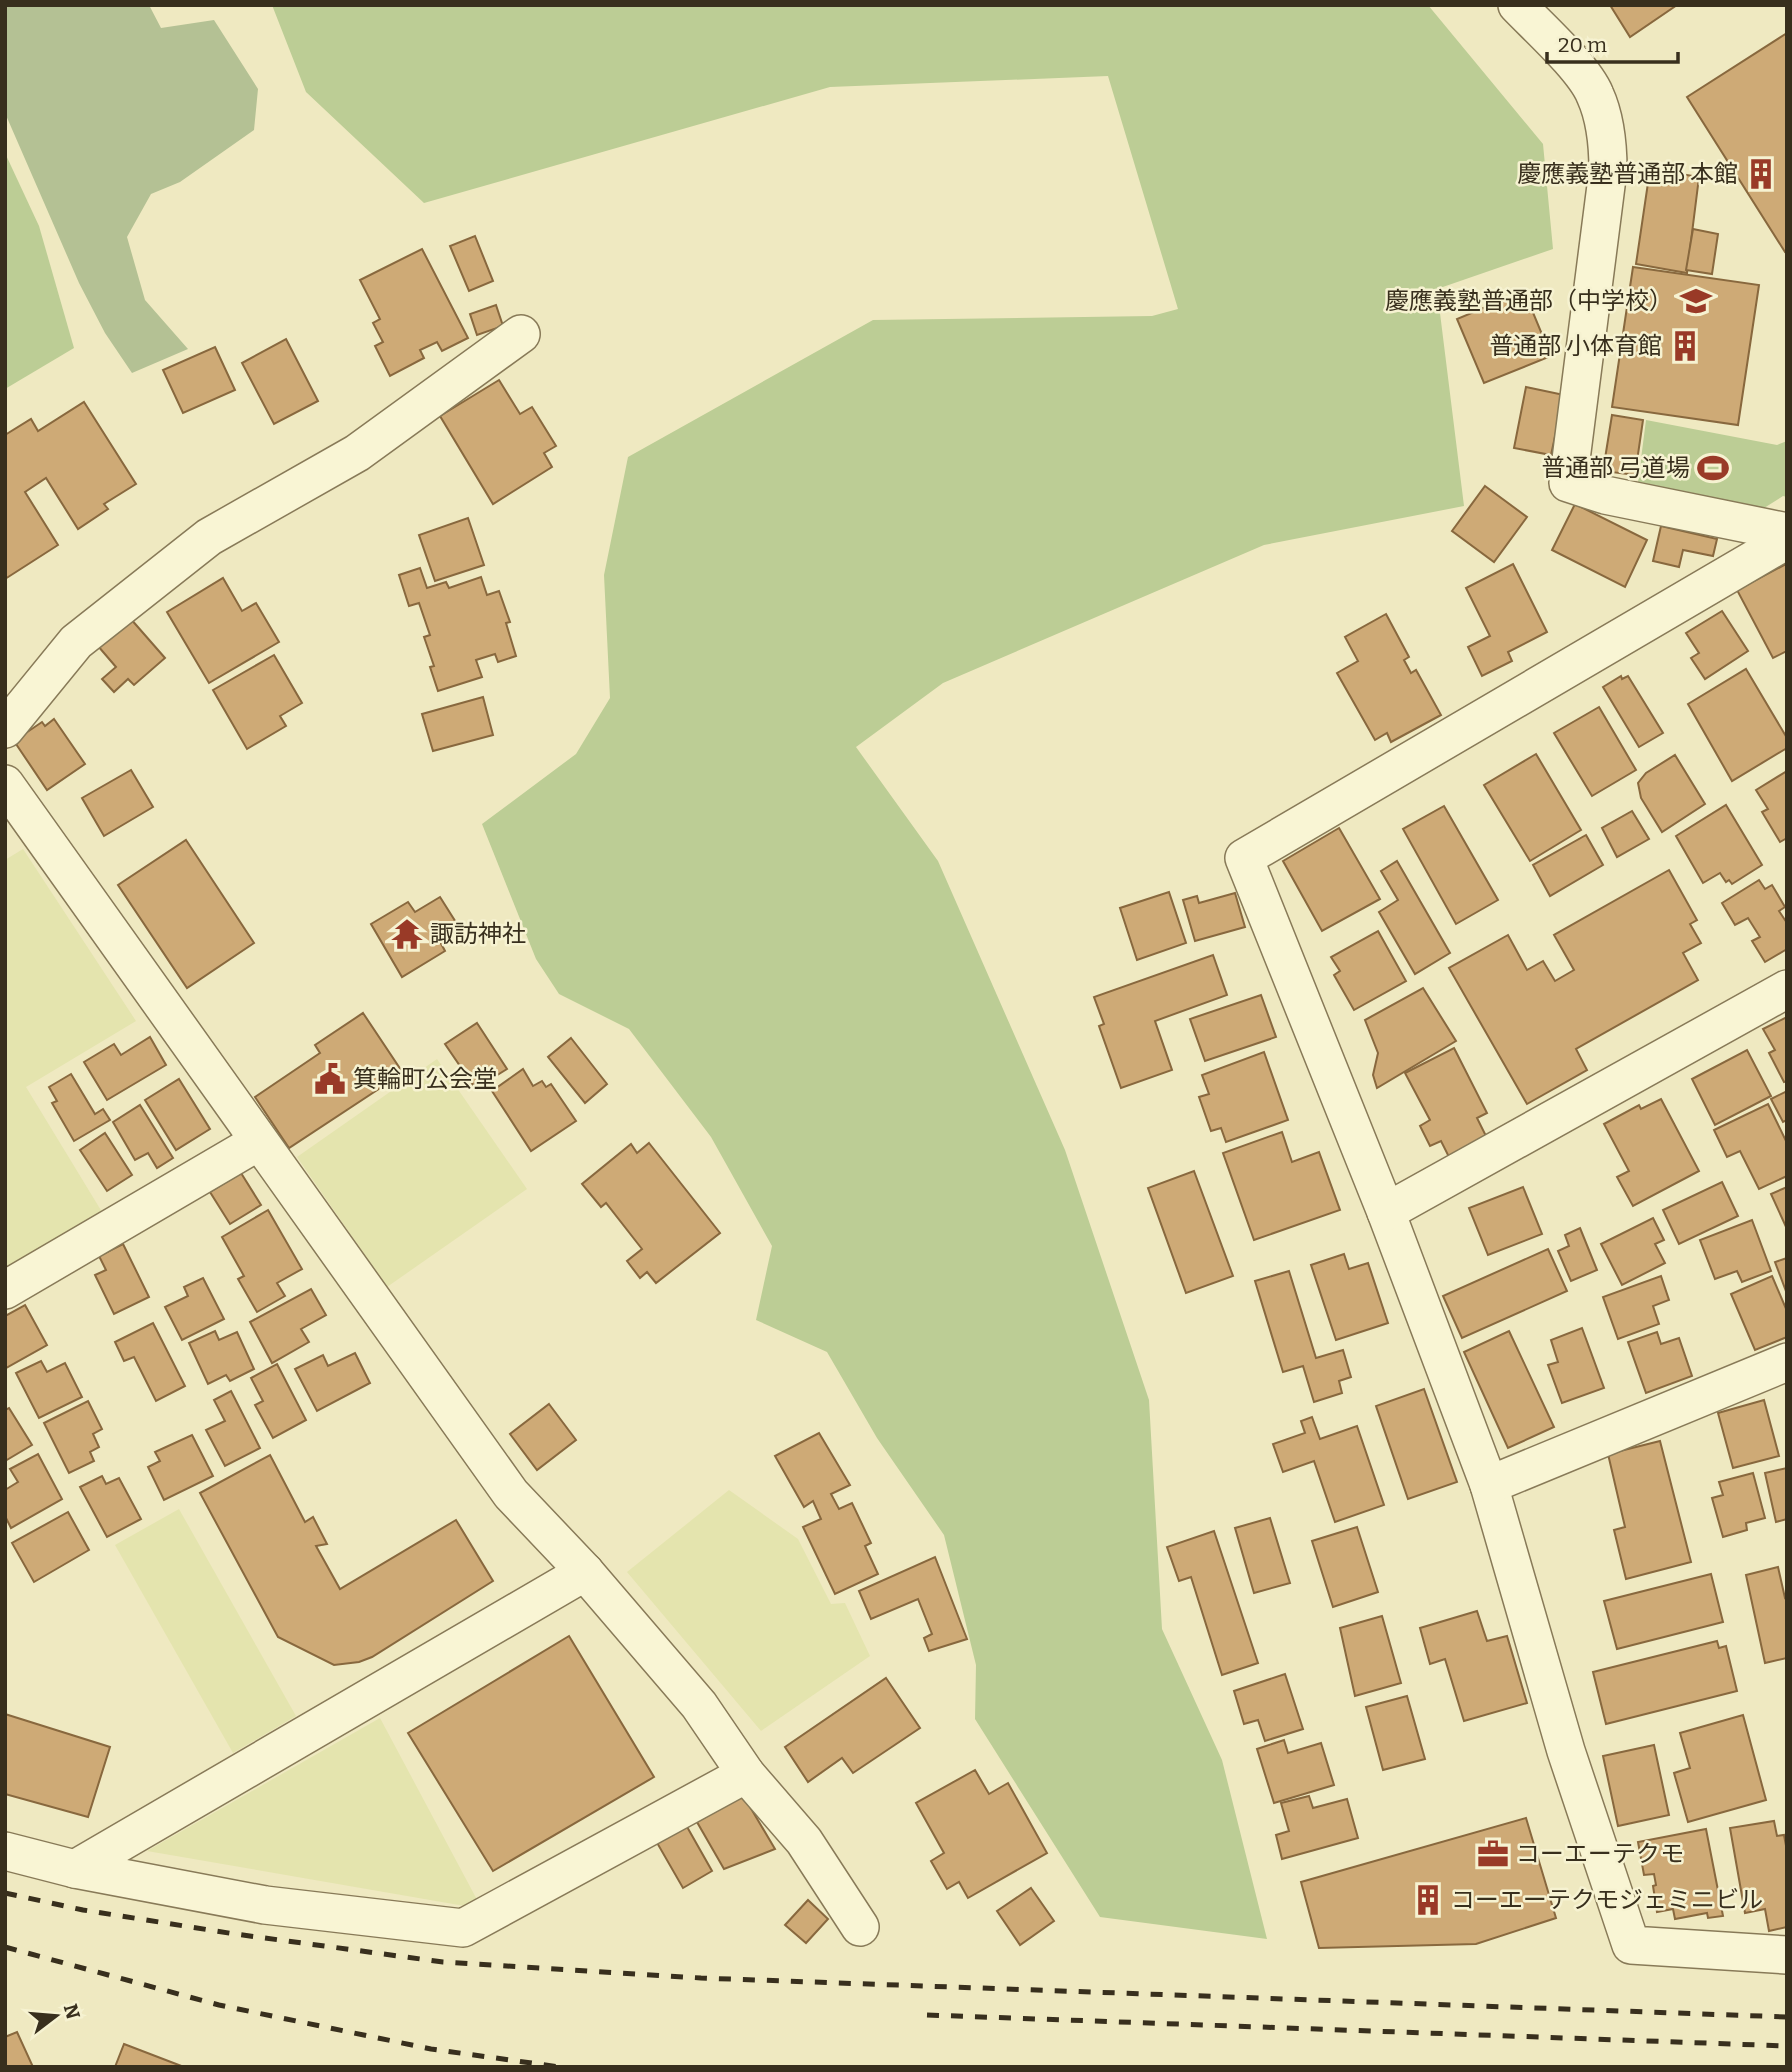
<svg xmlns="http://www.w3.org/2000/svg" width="1792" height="2072" viewBox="0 0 1792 2072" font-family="Bitter,'Noto Sans JP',serif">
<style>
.farmland{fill:#e4e4ae}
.green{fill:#bccd95}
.cemetery{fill:#b4c194}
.building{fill:#ceaa76;stroke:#88683e;stroke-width:2}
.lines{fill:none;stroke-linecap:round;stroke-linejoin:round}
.minor-casing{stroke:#887a58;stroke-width:40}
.minor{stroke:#f9f5d4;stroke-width:37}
.rail{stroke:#382f1d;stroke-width:5;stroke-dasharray:12 12;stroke-linecap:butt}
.labels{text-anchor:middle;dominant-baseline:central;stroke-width:5;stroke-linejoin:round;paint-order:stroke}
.poi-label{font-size:24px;fill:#382f1d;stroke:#f6f2d1;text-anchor:end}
</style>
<rect width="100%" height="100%" fill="#efe9c1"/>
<g class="farmland">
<polygon points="23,849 136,1021 26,1087 102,1212 5,1269 5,860"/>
<polygon points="437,1059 527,1189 387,1287 297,1157"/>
<polygon points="729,1490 798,1539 831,1604 845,1603 870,1656 761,1731 627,1572"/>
<polygon points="179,1509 296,1716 233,1753 115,1545"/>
<polygon points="380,1718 482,1909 147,1851"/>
</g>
<g class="green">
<polygon points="272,5 1428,5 1543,144 1553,249 1437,289 1464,506 1264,545 943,683 856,747 938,861 1065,1150 1149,1400 1162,1629 1222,1760 1267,1939 1100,1917 975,1719 976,1665 944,1535 877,1438 827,1352 756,1320 772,1246 711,1137 629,1029 559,994 536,959 482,824 576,754 610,698 604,575 628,457 873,320 1152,316 1178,309 1108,76 830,87 424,203 306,92"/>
<polygon points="5,153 39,226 74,348 5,389"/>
<polygon points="1646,420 1777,445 1787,441 1787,497 1783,496 1753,515 1637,490"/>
</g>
<polygon class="cemetery" points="5,5 149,5 161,28 214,20 258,89 254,130 180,182 151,194 127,237 145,300 188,349 132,373 105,333 79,283 5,113"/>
<g class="building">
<polygon points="1610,5 1677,5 1630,37"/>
<polygon points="1787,33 1787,251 1785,252 1687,97"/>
<polygon points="1657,170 1699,177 1687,273 1636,264 1649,176"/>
<polygon points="1693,229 1718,234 1712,274 1686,270"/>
<polygon points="475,236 493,281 469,291 450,246"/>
<polygon points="422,249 468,338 442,351 437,342 420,350 424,358 390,376 375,346 383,342 373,323 380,319 360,280"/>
<polygon points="1633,267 1759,285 1738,425 1612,407"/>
<polygon points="1524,291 1551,356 1484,383 1457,319"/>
<polygon points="496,305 503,326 477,335 470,314"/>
<polygon points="286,339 318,401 274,424 242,363"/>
<polygon points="215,347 235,390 183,413 163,370"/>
<polygon points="499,380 520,414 532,407 556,446 544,453 552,467 493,504 440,416"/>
<polygon points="1526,387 1564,395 1551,455 1514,448"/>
<polygon points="84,402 136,484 104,504 108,509 78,529 46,478 25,492 58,545 5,579 5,435 31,419 38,431"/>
<polygon points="1612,415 1643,420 1635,475 1603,471"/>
<polygon points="1485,486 1527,517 1494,562 1452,531"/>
<polygon points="1575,504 1647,540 1625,587 1552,550"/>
<polygon points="468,518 484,565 435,581 419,535"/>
<polygon points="1661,526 1717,539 1713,556 1683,550 1679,567 1653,561"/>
<polygon points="1513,564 1547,632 1508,652 1512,661 1482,676 1468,647 1490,636 1466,588"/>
<polygon points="1786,564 1787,651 1773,658 1737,590"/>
<polygon points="420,568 427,588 446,582 449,588 481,577 487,595 499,591 510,622 506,623 516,656 498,662 495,654 476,660 482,677 438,691 430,667 434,666 424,637 430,635 419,603 409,606 399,575"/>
<polygon points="223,578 242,611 256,603 279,642 209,683 167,612"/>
<polygon points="1722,611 1748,651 1705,679 1691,658 1699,653 1686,633"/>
<polygon points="1386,614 1409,657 1404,660 1411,673 1416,670 1441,715 1391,742 1387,733 1375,740 1337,673 1358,661 1345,637"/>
<polygon points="130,618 165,658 134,685 128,679 114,692 102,679 116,667 98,646"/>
<polygon points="274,655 302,703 280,716 286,726 247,749 213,690"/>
<polygon points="1746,669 1787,738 1787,748 1732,781 1688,704"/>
<polygon points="1621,676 1622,679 1628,676 1663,733 1639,747 1603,687"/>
<polygon points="483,697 493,735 433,751 422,714"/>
<polygon points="1599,707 1636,770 1592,796 1554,733"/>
<polygon points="54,719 85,764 47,790 14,741 42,722 45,726"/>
<polygon points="1536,754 1581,830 1530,861 1484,785"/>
<polygon points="1675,755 1705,804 1662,832 1641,798 1638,783 1646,773"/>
<polygon points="131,770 153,807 104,836 82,798"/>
<polygon points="1787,771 1787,838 1780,842 1762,812 1768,809 1756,790"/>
<polygon points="1726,805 1762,865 1732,884 1729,880 1726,882 1720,873 1703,883 1676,836"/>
<polygon points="1444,806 1498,900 1456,924 1403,829"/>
<polygon points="1632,811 1649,839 1617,857 1602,828"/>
<polygon points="1339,828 1380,899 1322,931 1283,861"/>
<polygon points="1586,835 1603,865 1550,896 1533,865"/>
<polygon points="186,840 254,943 187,988 118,885"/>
<polygon points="1397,861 1450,953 1415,974 1379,912 1398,900 1381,871"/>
<polygon points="1669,870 1697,920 1690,924 1701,943 1683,953 1698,980 1576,1049 1587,1070 1527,1104 1449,968 1508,935 1527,970 1543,961 1555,981 1574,970 1554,935"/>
<polygon points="1759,880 1765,889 1772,885 1785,907 1779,911 1787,923 1787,949 1765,962 1752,941 1760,937 1748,918 1735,925 1722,903"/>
<polygon points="1169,892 1186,943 1137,960 1120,908"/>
<polygon points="1235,893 1245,927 1195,941 1183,900 1197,896 1199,903"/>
<polygon points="440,897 457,924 437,936 445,951 402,977 371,924 408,902 415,912"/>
<polygon points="1378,931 1406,981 1354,1010 1334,975 1340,971 1331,957"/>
<polygon points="1213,955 1227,995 1155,1021 1172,1070 1121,1088 1099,1026 1104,1024 1094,997"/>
<polygon points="1423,988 1456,1041 1377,1088 1373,1075 1378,1053 1365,1020"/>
<polygon points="1261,995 1276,1037 1205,1061 1190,1019"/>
<polygon points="363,1013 403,1073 289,1148 255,1097 320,1053 315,1045"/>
<polygon points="1787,1017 1787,1081 1784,1082 1769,1053 1775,1050 1763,1029"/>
<polygon points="477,1023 507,1069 494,1077 492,1072 473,1085 445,1044"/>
<polygon points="150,1037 166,1065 107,1100 84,1062 114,1044 121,1055"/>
<polygon points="571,1038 607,1084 585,1103 548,1057"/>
<polygon points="1454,1048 1487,1113 1477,1118 1487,1138 1449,1157 1441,1141 1430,1146 1420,1126 1430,1120 1405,1073"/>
<polygon points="1747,1050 1771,1096 1715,1125 1692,1079"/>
<polygon points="1264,1052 1288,1120 1226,1142 1221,1128 1211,1131 1199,1097 1209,1094 1202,1075"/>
<polygon points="523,1069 533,1086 542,1081 546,1087 551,1084 576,1121 531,1151 492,1091"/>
<polygon points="71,1074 95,1114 103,1109 110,1120 74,1141 52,1103 57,1101 49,1087"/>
<polygon points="179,1079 210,1129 176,1150 145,1100"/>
<polygon points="1787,1091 1787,1120 1783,1122 1771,1099"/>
<polygon points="1661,1099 1699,1171 1633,1206 1617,1177 1629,1171 1604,1124 1639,1105 1641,1109"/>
<polygon points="1768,1104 1787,1143 1787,1176 1759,1189 1740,1151 1727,1157 1714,1130"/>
<polygon points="140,1105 173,1158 157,1168 148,1153 135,1160 113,1122"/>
<polygon points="1282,1132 1292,1162 1319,1152 1340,1210 1254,1240 1223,1153"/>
<polygon points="105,1133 132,1175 107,1191 80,1150"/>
<polygon points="649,1143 720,1233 656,1283 647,1272 640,1278 627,1261 642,1249 606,1203 601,1207 582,1184 631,1144 637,1153"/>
<polygon points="1194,1171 1233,1276 1186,1293 1148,1188"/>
<polygon points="241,1173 261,1205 230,1224 210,1192"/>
<polygon points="1722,1182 1738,1216 1679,1244 1663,1210"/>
<polygon points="1523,1187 1542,1234 1488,1255 1469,1208"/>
<polygon points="1787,1187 1787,1229 1771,1194"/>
<polygon points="268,1210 302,1269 277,1283 285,1296 257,1312 238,1279 244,1276 222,1237"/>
<polygon points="1653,1218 1664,1240 1655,1244 1665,1263 1622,1285 1601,1244"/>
<polygon points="1752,1220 1771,1271 1742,1282 1737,1271 1715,1279 1700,1240"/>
<polygon points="1580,1228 1597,1270 1571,1281 1558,1251 1569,1246 1565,1235"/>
<polygon points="123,1244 149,1297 114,1314 95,1275 106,1270 99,1256"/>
<polygon points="1548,1249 1567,1291 1462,1338 1443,1296"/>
<polygon points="1344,1254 1349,1269 1368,1263 1388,1323 1336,1340 1311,1265"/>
<polygon points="1787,1258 1787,1294 1775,1262"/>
<polygon points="1289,1271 1316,1358 1343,1350 1351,1377 1339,1381 1342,1393 1314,1402 1303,1366 1283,1372 1255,1281"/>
<polygon points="1661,1276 1669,1300 1653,1306 1659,1324 1618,1339 1603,1297"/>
<polygon points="1772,1276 1787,1311 1787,1337 1755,1350 1731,1294"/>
<polygon points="203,1278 224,1319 182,1340 165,1307 188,1296 184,1287"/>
<polygon points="311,1289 326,1315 301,1329 309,1342 272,1363 250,1322"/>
<polygon points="25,1305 47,1345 6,1368 5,1316"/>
<polygon points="153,1323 185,1386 156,1401 134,1357 124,1361 115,1342"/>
<polygon points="1582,1328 1604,1388 1562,1403 1548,1365 1558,1362 1551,1340"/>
<polygon points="215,1331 219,1340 237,1332 254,1369 230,1381 226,1375 208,1384 189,1343"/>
<polygon points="1509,1331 1554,1427 1508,1448 1464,1352"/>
<polygon points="1657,1332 1661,1344 1679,1338 1692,1376 1646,1393 1628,1342"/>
<polygon points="355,1353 370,1383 317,1411 295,1369 323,1355 328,1366"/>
<polygon points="41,1361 47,1372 65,1363 82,1397 39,1418 16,1373"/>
<polygon points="277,1364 306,1420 273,1438 255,1405 263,1401 251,1378"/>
<polygon points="1424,1389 1457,1482 1408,1499 1376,1406"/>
<polygon points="231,1391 260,1448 225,1466 206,1430 225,1421 214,1400"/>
<polygon points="1764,1400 1779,1456 1733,1468 1718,1413"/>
<polygon points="88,1401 102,1429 93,1434 99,1447 90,1452 94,1461 69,1473 44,1423"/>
<polygon points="549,1404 576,1440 537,1470 510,1434"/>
<polygon points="9,1408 32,1445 5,1461 5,1410"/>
<polygon points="1312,1417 1320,1439 1357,1426 1384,1505 1335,1522 1314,1461 1283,1472 1273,1444 1305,1433 1301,1421"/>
<polygon points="819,1433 850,1485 831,1494 839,1509 852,1503 871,1543 865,1546 878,1574 835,1594 803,1527 821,1519 813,1501 804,1507 775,1456"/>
<polygon points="192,1435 213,1476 164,1500 148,1467 160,1461 155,1452"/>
<polygon points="1660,1441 1691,1562 1626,1579 1614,1530 1625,1527 1608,1454"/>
<polygon points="38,1454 62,1499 11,1528 5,1516 5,1490 18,1482 10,1469"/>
<polygon points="270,1455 305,1522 313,1517 327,1544 316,1546 340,1589 456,1520 493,1581 372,1657 359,1662 334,1665 278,1637 200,1493"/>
<polygon points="1787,1468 1787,1519 1776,1522 1765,1473"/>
<polygon points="1753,1473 1765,1518 1746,1523 1747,1530 1723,1537 1712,1498 1723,1495 1719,1482"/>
<polygon points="102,1476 106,1484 119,1478 141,1519 107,1537 80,1487"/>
<polygon points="68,1512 89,1550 34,1582 12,1543"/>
<polygon points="1270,1518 1290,1583 1254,1593 1235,1528"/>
<polygon points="1357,1527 1378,1592 1333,1607 1312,1541"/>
<polygon points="1214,1531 1258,1663 1222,1675 1191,1577 1179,1581 1167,1547"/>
<polygon points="935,1557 967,1639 929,1651 924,1638 932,1634 918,1599 871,1619 859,1591"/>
<polygon points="1778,1567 1785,1598 1787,1597 1787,1658 1765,1663 1746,1575"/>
<polygon points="1711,1574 1723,1622 1617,1649 1604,1601"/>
<polygon points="1477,1611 1487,1641 1507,1636 1527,1703 1464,1721 1445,1659 1430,1664 1420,1628"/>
<polygon points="1382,1616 1401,1683 1355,1696 1340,1628"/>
<polygon points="569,1636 654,1777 493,1871 408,1733"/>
<polygon points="1717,1641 1719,1648 1726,1646 1737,1691 1606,1724 1593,1672"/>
<polygon points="1285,1674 1303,1729 1265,1741 1258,1720 1244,1724 1234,1691"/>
<polygon points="886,1678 920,1728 853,1773 842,1758 808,1782 785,1747"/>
<polygon points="1407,1696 1425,1759 1383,1770 1366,1707"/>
<polygon points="5,1714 110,1747 88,1817 5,1794"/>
<polygon points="1743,1715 1766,1800 1688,1822 1674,1773 1690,1768 1680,1733"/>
<polygon points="1284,1740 1288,1753 1321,1743 1334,1785 1274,1803 1257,1749"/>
<polygon points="1654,1745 1669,1815 1618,1826 1603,1756"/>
<polygon points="975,1770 989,1794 1008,1783 1047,1853 968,1898 959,1882 947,1889 931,1861 944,1853 916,1803"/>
<polygon points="743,1795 775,1849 724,1869 697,1822"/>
<polygon points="1309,1796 1313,1808 1347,1799 1358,1838 1282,1859 1276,1835 1289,1831 1281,1803"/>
<polygon points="1526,1818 1556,1918 1476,1944 1319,1948 1301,1882"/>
<polygon points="1774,1821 1777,1836 1784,1835 1787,1851 1787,1927 1769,1931 1765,1909 1745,1913 1730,1828"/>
<polygon points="686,1825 712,1871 683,1888 656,1841"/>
<polygon points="1706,1829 1723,1916 1708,1918 1707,1913 1675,1919 1673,1909 1657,1912 1653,1886 1656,1885 1654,1874 1644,1875 1638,1842"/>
<polygon points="1031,1888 1054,1921 1020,1945 997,1911"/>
<polygon points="808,1900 828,1919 806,1943 785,1925"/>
<polygon points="17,2032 33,2067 5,2067 5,2037"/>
<polygon points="124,2044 184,2067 115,2067"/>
</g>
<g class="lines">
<defs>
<g id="minor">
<path d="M 1517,5 C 1538,27 1584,68 1595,95 C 1606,119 1608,145 1608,170 L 1568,483 L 1605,495 L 1787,532"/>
<polyline points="1787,540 1244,858 1386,1212 1489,1485 1566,1751 1631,1945 1787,1955"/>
<polyline points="5,729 76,642 209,537 357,453 521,334"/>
<polyline points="5,784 511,1494 585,1572 699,1705 746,1774 804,1841 860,1927"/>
<polyline points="1386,1212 1787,989"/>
<polyline points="5,1290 258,1142"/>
<polyline points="1489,1485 1787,1362"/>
<polyline points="5,1851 75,1869 265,1905 463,1928 746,1774"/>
<polyline points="75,1869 585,1572"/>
</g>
</defs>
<use href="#minor" class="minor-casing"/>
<use href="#minor" class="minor"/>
<g class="rail">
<polyline points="5,1893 83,1910 235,1934 443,1962 701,1978 1787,2017"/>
<polyline points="5,1947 219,2005 431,2049 560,2067"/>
<polyline points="927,2015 1787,2046"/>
</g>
</g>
<defs>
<symbol id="building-bare" viewBox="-9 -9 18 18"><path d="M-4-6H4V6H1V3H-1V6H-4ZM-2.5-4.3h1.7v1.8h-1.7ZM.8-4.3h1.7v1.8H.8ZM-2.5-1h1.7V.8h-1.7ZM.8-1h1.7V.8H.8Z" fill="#993a27" stroke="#f6f2d1" stroke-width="2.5" paint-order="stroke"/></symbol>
<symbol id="school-bare" viewBox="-9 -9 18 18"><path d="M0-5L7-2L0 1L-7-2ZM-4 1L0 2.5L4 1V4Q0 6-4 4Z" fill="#993a27" stroke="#f6f2d1" stroke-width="2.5" paint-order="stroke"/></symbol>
<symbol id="stadium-bare" viewBox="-9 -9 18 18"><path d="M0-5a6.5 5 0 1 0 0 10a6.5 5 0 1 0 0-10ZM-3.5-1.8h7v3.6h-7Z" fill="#993a27" stroke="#f6f2d1" stroke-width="2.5" paint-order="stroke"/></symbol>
<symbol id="temple-bare" viewBox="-9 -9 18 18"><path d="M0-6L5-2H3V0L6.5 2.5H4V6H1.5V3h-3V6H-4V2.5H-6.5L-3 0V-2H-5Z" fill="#993a27" stroke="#f6f2d1" stroke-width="2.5" paint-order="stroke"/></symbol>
<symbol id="civic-bare" viewBox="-9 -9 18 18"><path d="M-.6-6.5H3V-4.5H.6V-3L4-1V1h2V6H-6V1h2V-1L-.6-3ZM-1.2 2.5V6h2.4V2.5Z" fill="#993a27" stroke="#f6f2d1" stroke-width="2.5" paint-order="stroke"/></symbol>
<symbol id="office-bare" viewBox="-9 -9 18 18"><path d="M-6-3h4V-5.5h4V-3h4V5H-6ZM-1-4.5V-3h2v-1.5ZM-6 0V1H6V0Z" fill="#993a27" stroke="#f6f2d1" stroke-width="2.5" paint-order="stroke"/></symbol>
</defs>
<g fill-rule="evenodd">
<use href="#building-bare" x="1739" y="152" width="44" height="44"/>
<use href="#school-bare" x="1674" y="279" width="44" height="44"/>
<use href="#building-bare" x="1663" y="324" width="44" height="44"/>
<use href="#stadium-bare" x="1691" y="446" width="44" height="44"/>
<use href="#temple-bare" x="385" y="912" width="44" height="44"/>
<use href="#civic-bare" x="308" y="1057" width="44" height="44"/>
<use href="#office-bare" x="1471" y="1832" width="44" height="44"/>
<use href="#building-bare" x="1406" y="1878" width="44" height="44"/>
</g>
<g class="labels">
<g class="poi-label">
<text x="1738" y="174">慶應義塾普通部 本館</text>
<text x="1673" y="301">慶應義塾普通部（中学校）</text>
<text x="1662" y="346">普通部 小体育館</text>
<text x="1690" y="468">普通部 弓道場</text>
<text x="430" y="934" text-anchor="start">諏訪神社</text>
<text x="353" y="1079" text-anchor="start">箕輪町公会堂</text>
<text x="1516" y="1854" text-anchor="start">コーエーテクモ</text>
<text x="1451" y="1900" text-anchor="start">コーエーテクモジェミニビル</text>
</g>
</g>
<rect width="1792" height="2072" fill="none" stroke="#382f1d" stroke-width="14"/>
<g transform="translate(56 2016) rotate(74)" stroke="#f6f2d1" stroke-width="5" paint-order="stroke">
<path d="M0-5L12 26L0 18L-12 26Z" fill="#382f1d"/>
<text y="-10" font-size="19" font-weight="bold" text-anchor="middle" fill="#382f1d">N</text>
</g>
<path d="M1547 52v10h131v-10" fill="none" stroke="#382f1d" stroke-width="3.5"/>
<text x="1558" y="52" font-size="21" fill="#382f1d" stroke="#f6f2d1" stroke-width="5" paint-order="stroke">20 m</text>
</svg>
